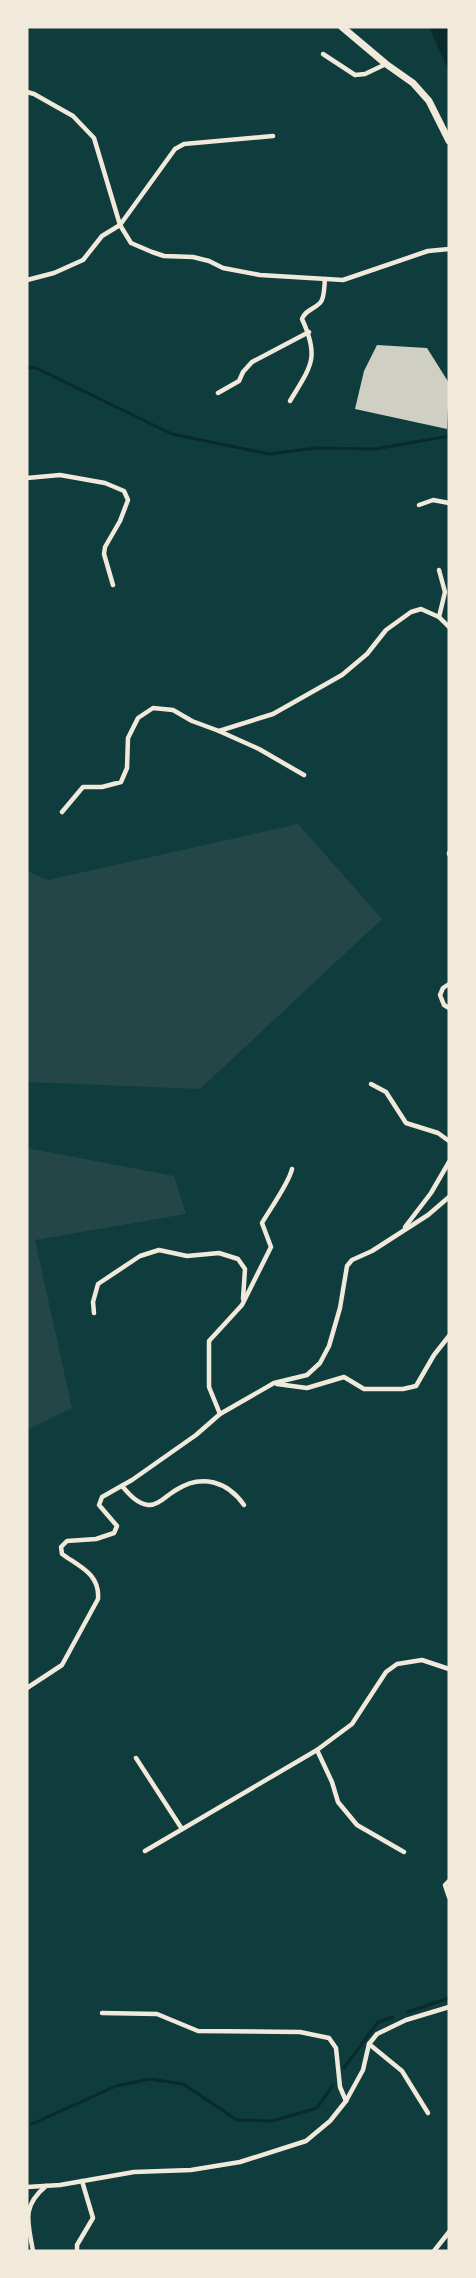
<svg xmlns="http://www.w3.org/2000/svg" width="476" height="2278" viewBox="0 0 476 2278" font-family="Literata,serif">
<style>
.green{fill:#244646}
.water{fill:#0a2a2b}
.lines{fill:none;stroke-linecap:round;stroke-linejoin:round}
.stream{stroke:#0a2a2b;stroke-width:3}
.building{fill:#cfcfc3}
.minor{stroke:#f1e9da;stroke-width:4.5}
.primary{stroke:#f1e9da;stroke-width:7}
</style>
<rect width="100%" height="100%" fill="#0f3d3e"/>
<g class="green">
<polygon points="298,824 382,919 200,1089 27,1082 27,871 48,880"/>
<polygon points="27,1148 174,1176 186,1214 35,1240 72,1408 27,1430"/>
</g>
<polygon class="water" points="429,27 449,27 449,72"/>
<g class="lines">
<g class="stream">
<polyline points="27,367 36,368 172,434 269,454 316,448 375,449 449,436"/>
<polyline points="408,2012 449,1998"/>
<polyline points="344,2068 378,2022 393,2017"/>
<polyline points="32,2124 116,2086 150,2079 183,2084 237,2120 272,2121 317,2108 333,2085"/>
</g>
</g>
<polygon class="building" points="377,345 427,348 449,383 447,429 355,409 364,371"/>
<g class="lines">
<g class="minor">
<polyline points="323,54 355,75 365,74 386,64"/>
<polyline points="27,92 34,94 73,116 94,138 120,225 131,243 152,252 164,256 193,257 209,261 223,268 260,275 343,280 428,251 449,249"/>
<polyline points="27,280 54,273 83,260 102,236 120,225 175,149 184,144 273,136"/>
<polyline points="218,393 239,381 243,372 252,362 309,332"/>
<path d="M 290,401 C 311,366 320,358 302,319 C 305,310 313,310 320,303 C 325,298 324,286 325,279"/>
<polyline points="27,478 60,475 105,483 124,491 128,500 120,521 105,547 104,554 113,585"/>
<polyline points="419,505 433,500 449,503"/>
<polyline points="439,617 445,592 439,570"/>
<polyline points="219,731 259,749 304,775"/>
<polyline points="62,812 83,787 102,787 121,782 127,768 128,738 138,718 153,708 173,710 192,721 219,731 273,714 342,675 367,654 386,630 411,612 421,609 439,617 449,627"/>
<polyline points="449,853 449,854"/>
<polyline points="449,984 443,988 440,995 444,1005 449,1008"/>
<polyline points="371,1084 386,1092 406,1123 438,1133 449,1141"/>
<polyline points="405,1227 431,1193 449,1162"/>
<polyline points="94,1313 93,1302 98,1284 140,1256 159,1250 187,1256 219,1253 238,1259 245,1269 243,1299"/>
<polyline points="277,1384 307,1388 344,1377 364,1389 403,1389 416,1386 434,1355 449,1336"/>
<path d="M 220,1414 L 209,1387 L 209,1341 L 242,1305 L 271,1247 L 262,1223 C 270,1209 289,1183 292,1169"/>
<path d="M 122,1486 C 129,1494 136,1503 148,1505 C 158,1506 167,1495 176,1490 C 202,1473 228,1482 244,1505"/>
<path d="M 27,1688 L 62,1665 L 98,1599 C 100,1574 80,1567 62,1554 L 61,1547 L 67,1541 L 96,1539 L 114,1533 L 117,1526 L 99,1505 L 102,1497 L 132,1480 L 196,1435 L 220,1414 L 274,1383 L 307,1375 L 320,1363 L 329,1346 L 340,1308 L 347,1266 L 352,1260 L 372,1251 L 428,1215 L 449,1197"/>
<polyline points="317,1750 332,1782 338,1802 357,1825 404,1852"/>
<polyline points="136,1758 182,1829"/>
<polyline points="145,1851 317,1750 352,1724 386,1672 397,1664 422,1660 449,1669"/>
<polyline points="449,1881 445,1885 449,1897"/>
<polyline points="102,2013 157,2014 198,2031 300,2032 329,2038 336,2048 340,2087 346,2101"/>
<polyline points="369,2044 402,2071 428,2113"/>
<polyline points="27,2187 60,2185 134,2172 191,2170 240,2162 306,2141 330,2121 346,2101 363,2070 369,2044 377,2034 406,2020 449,2007"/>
<path d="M 33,2251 C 28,2222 21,2207 46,2186"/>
<polyline points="77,2251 77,2245 93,2218 82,2181"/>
<polyline points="434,2251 449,2232"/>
</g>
<polyline class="primary" points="342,27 386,64 413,83 429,101 449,141"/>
</g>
<rect width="476" height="2278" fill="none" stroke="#f1e9da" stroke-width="57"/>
</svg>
